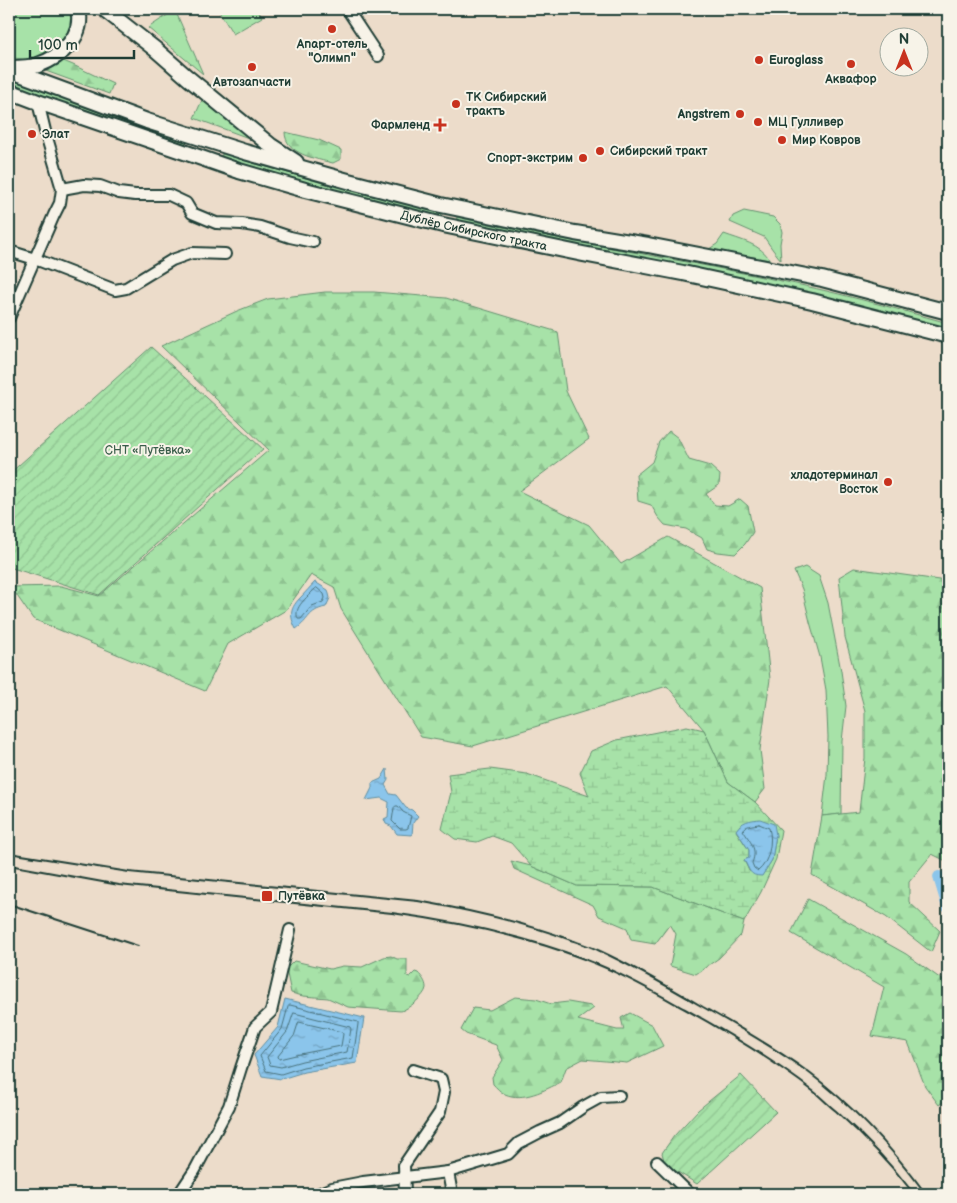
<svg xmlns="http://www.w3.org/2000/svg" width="957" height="1203" viewBox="0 0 957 1203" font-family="'Balsamiq Sans',sans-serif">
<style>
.green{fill:#a7e2a8;stroke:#63906e}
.forest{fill:url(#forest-firs);stroke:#63906e}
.wetland{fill:url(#wetland-marsh);stroke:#63906e;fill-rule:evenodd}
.garden{fill:url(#garden-furrows);stroke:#63906e}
.water{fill:url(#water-ripples);stroke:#608fa2}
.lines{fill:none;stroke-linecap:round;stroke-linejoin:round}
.shore{stroke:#4a737d;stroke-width:1}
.river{stroke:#8bc5eb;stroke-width:12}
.minor-casing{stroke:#1f3d34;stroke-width:14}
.major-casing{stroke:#1f3d34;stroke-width:18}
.minor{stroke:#f7f3e8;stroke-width:10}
.major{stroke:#f7f3e8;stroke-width:14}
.rail{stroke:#1f3d34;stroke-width:2}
.poi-dot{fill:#c8321e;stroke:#f7f3e8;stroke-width:2}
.labels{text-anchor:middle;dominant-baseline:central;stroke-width:4;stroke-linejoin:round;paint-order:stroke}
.poi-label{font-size:12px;font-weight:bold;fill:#1f3d34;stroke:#f7f3e8;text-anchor:start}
.street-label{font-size:12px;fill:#1f3d34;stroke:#f7f3e8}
.park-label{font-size:12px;fill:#3a5e4b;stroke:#f7f3e8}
</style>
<defs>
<pattern id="forest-firs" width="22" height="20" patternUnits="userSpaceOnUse" patternTransform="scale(1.25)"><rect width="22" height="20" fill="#a7e2a8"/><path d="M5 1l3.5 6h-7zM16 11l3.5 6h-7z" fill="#8fc391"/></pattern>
<pattern id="wetland-marsh" width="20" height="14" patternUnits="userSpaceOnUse" patternTransform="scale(1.25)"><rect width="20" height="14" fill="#a7e2a8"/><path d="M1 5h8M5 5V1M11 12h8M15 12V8" fill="none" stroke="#8fc391"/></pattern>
<pattern id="garden-furrows" width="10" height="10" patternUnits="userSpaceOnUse" patternTransform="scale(1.25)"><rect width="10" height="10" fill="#a7e2a8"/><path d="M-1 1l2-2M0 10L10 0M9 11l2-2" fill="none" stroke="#8fc391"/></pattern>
<pattern id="water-ripples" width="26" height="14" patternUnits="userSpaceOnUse" patternTransform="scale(1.25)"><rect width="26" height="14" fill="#8bc5eb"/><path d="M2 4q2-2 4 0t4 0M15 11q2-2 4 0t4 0" fill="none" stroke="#71a1bf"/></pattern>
</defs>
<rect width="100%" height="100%" fill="#ecdcca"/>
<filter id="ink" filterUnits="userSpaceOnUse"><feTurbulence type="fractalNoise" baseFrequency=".02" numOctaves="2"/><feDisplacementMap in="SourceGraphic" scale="10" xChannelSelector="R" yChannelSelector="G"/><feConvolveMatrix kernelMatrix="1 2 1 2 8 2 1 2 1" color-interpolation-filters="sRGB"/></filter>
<g filter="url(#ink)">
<g class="green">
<path d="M 9,9 L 72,9 C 77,33 60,53 37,58 C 28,60 17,58 9,58 Z"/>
<polygon points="219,9 257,9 262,17 233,34 219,11"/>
<polygon points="175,10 203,74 148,28"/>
<polygon points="9,78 120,120 186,142 184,147 9,86"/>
<polygon points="203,98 254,140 194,118"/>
<polygon points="222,154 337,187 442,213 440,220 333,193 221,159"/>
<polygon points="744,211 773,217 780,224 782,232 780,244 781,260 773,250 764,237 730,222 733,216"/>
<path d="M 457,217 C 562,241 668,257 772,279 C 832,291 890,307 948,323 L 948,330 L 456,223 Z"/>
<path d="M 724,234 C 740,240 761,244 770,260 L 709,249 L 717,244 Z"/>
<polygon points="805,567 819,576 828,603 841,671 846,706 842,741 841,814 822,816 827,775 828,737 826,690 820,657 810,622 802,589 794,571"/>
</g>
<g class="forest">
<polygon points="61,60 73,65 113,84 109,94 43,70"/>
<path d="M 285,132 L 319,140 L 341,150 L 341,159 L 333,163 C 316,159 285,154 285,132 Z"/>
<polygon points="325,292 374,292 446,298 558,332 566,391 589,439 519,491 589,525 621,564 668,537 760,588 770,679 760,750 765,789 755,802 728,782 704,730 667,686 473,746 421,737 341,609 334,587 311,575 286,610 228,644 205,691 33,619 11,587 61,586 99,596 269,450 161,346 237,311 268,299"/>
<polygon points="669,431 678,438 689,460 710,466 720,475 719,485 706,494 715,505 728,506 740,499 748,506 753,532 745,544 735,554 718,552 707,549 702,538 686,529 665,525 658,517 651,505 638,501 636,475 652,462 659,442"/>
<polygon points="854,568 946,581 948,583 948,862 932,854 909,882 909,902 940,931 931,952 886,917 812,875 822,816 859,812 865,758 865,711 845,637 839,577"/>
<polygon points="511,861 531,866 577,886 653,887 744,922 741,935 719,958 696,974 670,966 676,934 670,924 655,944 631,940 627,928 599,916 593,905 514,869"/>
<polygon points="808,899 906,954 948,984 948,1098 939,1105 925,1086 908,1042 872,1036 884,987 791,933"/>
<path d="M 391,956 L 397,959 L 407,959 L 407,976 L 410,977 L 415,972 L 418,973 C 422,977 426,982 426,988 C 425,996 408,1009 401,1011 L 348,1007 L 328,998 L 303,996 L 291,993 L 286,969 L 294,961 L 330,969 L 343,966 L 362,967 L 384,957 Z"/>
<path d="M 515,997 L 536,999 L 551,1004 L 568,1002 L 591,1006 L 594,1008 L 578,1020 L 617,1030 L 624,1030 L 621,1018 L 630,1013 L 652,1025 L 663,1046 L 627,1063 L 583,1059 L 566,1068 L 561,1082 C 545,1090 523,1102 505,1094 C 500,1092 496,1087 493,1084 L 492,1077 L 503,1060 L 496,1045 L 466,1034 L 461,1030 L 473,1008 L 490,1010 Z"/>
</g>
<path class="wetland" d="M 687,726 L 704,730 L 728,782 L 755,802 L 781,830 L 776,859 L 761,892 L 744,922 L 653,887 L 577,886 L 531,866 L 511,843 L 492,836 L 477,842 L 455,839 L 442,829 L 451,792 L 448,774 L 490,769 L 527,774 L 589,796 L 580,773 L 591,751 L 617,740 ZM 740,825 L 776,835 L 772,860 L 762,875 L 749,871 L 744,860 L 749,858 L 749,850 L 736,831 Z"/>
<g class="garden">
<polygon points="151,347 263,449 99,595 9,567 9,474"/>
<polygon points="741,1075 776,1112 697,1184 665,1164 662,1153 674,1136 698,1110"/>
</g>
<g class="water">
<path d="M 315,582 L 328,590 L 330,598 L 326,607 C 307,611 310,620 296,629 C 289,615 290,608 301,597 C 306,592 310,587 315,582 Z"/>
<polygon points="387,769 388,780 385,785 390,794 396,795 406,808 412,810 418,816 413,823 412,835 397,834 391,826 386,824 384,819 388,817 389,802 381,798 366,800 372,788 372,783 381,779"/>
<path d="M 760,819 L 774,824 L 776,835 L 772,860 L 762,876 C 749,876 750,870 744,860 L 749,858 L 749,850 L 736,830 C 742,821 750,820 760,819 Z"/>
<polygon points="285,999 364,1018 357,1063 304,1072 281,1079 262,1076 254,1055 278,1027"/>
</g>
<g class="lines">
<g class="shore">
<path d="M 317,588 L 324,594 L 325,598 L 323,602 L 312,606 L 301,619 L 298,619 C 293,607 307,598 315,589 Z"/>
<polygon points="396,806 398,806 403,812 411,816 408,828 406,829 400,829 392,821 394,808"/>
<path d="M 759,824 L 769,828 C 773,841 769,863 758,871 L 754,868 L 752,863 C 758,848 750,842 743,830 C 746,825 753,825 759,824 Z"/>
<polygon points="290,1005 358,1022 358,1024 353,1058 303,1067 281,1074 266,1071 260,1056 282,1029 288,1007"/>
<polygon points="294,1013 350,1027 351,1029 347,1052 302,1061 281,1067 270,1065 267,1057 287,1032"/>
<polygon points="299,1022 342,1032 343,1034 341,1046 300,1054 279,1059 278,1056 294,1036"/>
</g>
<polyline class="river" points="939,877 948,907"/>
<defs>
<g id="minor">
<polyline points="347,9 378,56"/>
<polyline points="62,189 84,185 100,186 119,193 135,195 169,195 186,203 192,213 216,223 242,224 260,227 290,237 313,242"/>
<polyline points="9,251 35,259 115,290 126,288 172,260 192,253 225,254"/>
<polyline points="9,318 54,215 60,203 62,189 45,131 38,102"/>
<polyline points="657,1162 690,1194"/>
<polyline points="448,1172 452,1194"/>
<polyline points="179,1194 195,1170 229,1106 241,1068 255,1027 271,1012 290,930"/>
<polyline points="318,1194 332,1188 363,1182 448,1172 508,1154 519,1143 540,1132 560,1123 583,1107 601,1097 619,1096"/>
<polyline points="405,1194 404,1165 440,1112 444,1092 441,1079 413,1070"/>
</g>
<g id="major">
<polyline points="104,9 155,49 187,77 270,145 296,162"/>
<path d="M 10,68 C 19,68 29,68 38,65 C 61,57 85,36 78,9"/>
<polyline points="9,70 147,121 245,152 348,181 441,205 575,233 648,245 822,279 948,312"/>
<path id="s1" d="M 9,91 L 38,102 L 187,153 L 239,171 L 305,190 L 443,225 L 583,254 L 683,273 L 812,301 L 948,336"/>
</g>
</defs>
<use href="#minor" class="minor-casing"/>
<use href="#major" class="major-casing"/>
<use href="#minor" class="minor"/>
<use href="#major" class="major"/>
<g class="rail">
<path d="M 9,853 L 129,872 L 418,901 C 469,910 519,921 568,939 C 579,943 590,946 600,951 C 635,967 669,987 703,1007 C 739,1027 775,1048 808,1072 C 854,1106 892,1148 926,1194"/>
<path d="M 9,865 L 119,885 L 392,913 C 458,922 521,935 584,959 C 619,972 652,991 685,1009 C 730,1034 773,1060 813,1091 C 821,1097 828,1105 836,1111 C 865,1137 891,1164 914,1194"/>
<polyline points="9,904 138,946"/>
</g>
</g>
</g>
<g class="poi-dot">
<circle cx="332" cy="29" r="5"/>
<circle cx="759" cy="60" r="5"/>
<circle cx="851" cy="64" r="5"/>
<circle cx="252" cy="67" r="5"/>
<circle cx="456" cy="104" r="5"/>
<circle cx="740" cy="114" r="5"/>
<circle cx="758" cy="122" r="5"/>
<path d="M437.5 117.5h5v5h5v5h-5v5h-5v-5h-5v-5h5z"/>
<circle cx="32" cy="134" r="5"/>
<circle cx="782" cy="140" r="5"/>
<circle cx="600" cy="151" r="5"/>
<circle cx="583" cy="158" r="5"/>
<circle cx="888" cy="482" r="5"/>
<rect x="261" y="890" width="12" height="12" rx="2.5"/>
</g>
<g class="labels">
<g class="poi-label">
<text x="332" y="44" text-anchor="middle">Апарт-отель<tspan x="332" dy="14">"Олимп"</tspan></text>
<text x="769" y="60">Euroglass</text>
<text x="851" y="79" text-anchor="middle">Аквафор</text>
<text x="252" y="82" text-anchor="middle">Автозапчасти</text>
<text x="466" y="97">ТК Сибирский<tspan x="466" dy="14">трактъ</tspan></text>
<text x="730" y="114" text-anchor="end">Angstrem</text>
<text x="768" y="122">МЦ Гулливер</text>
<text x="430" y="125" text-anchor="end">Фармленд</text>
<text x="42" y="134">Элат</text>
<text x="792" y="140">Мир Ковров</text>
<text x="610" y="151">Сибирский тракт</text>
<text x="573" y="158" text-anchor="end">Спорт-экстрим</text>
<text x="878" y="475" text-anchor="end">хладотерминал<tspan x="878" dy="14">Восток</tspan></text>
<text x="278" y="896">Путёвка</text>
</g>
<g class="street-label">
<text stroke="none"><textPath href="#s1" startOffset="486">Дублёр Сибирского тракта</textPath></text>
</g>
<g class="park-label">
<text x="148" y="450">СНТ «Путёвка»</text>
</g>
</g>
<rect width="957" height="1203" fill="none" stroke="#f7f3e8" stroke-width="30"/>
<rect x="15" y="15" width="927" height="1173" fill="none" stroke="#1f3d34" stroke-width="2" filter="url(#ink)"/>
<g transform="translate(904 52)"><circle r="24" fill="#f7f3e8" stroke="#a1aaa0"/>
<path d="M0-4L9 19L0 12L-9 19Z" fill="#c8321e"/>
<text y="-8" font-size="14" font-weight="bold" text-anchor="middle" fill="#1f3d34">N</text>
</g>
<path d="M30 50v8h104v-8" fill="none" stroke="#1f3d34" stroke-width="2.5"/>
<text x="38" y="50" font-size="15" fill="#1f3d34" stroke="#f7f3e8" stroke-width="4" paint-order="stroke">100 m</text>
</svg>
